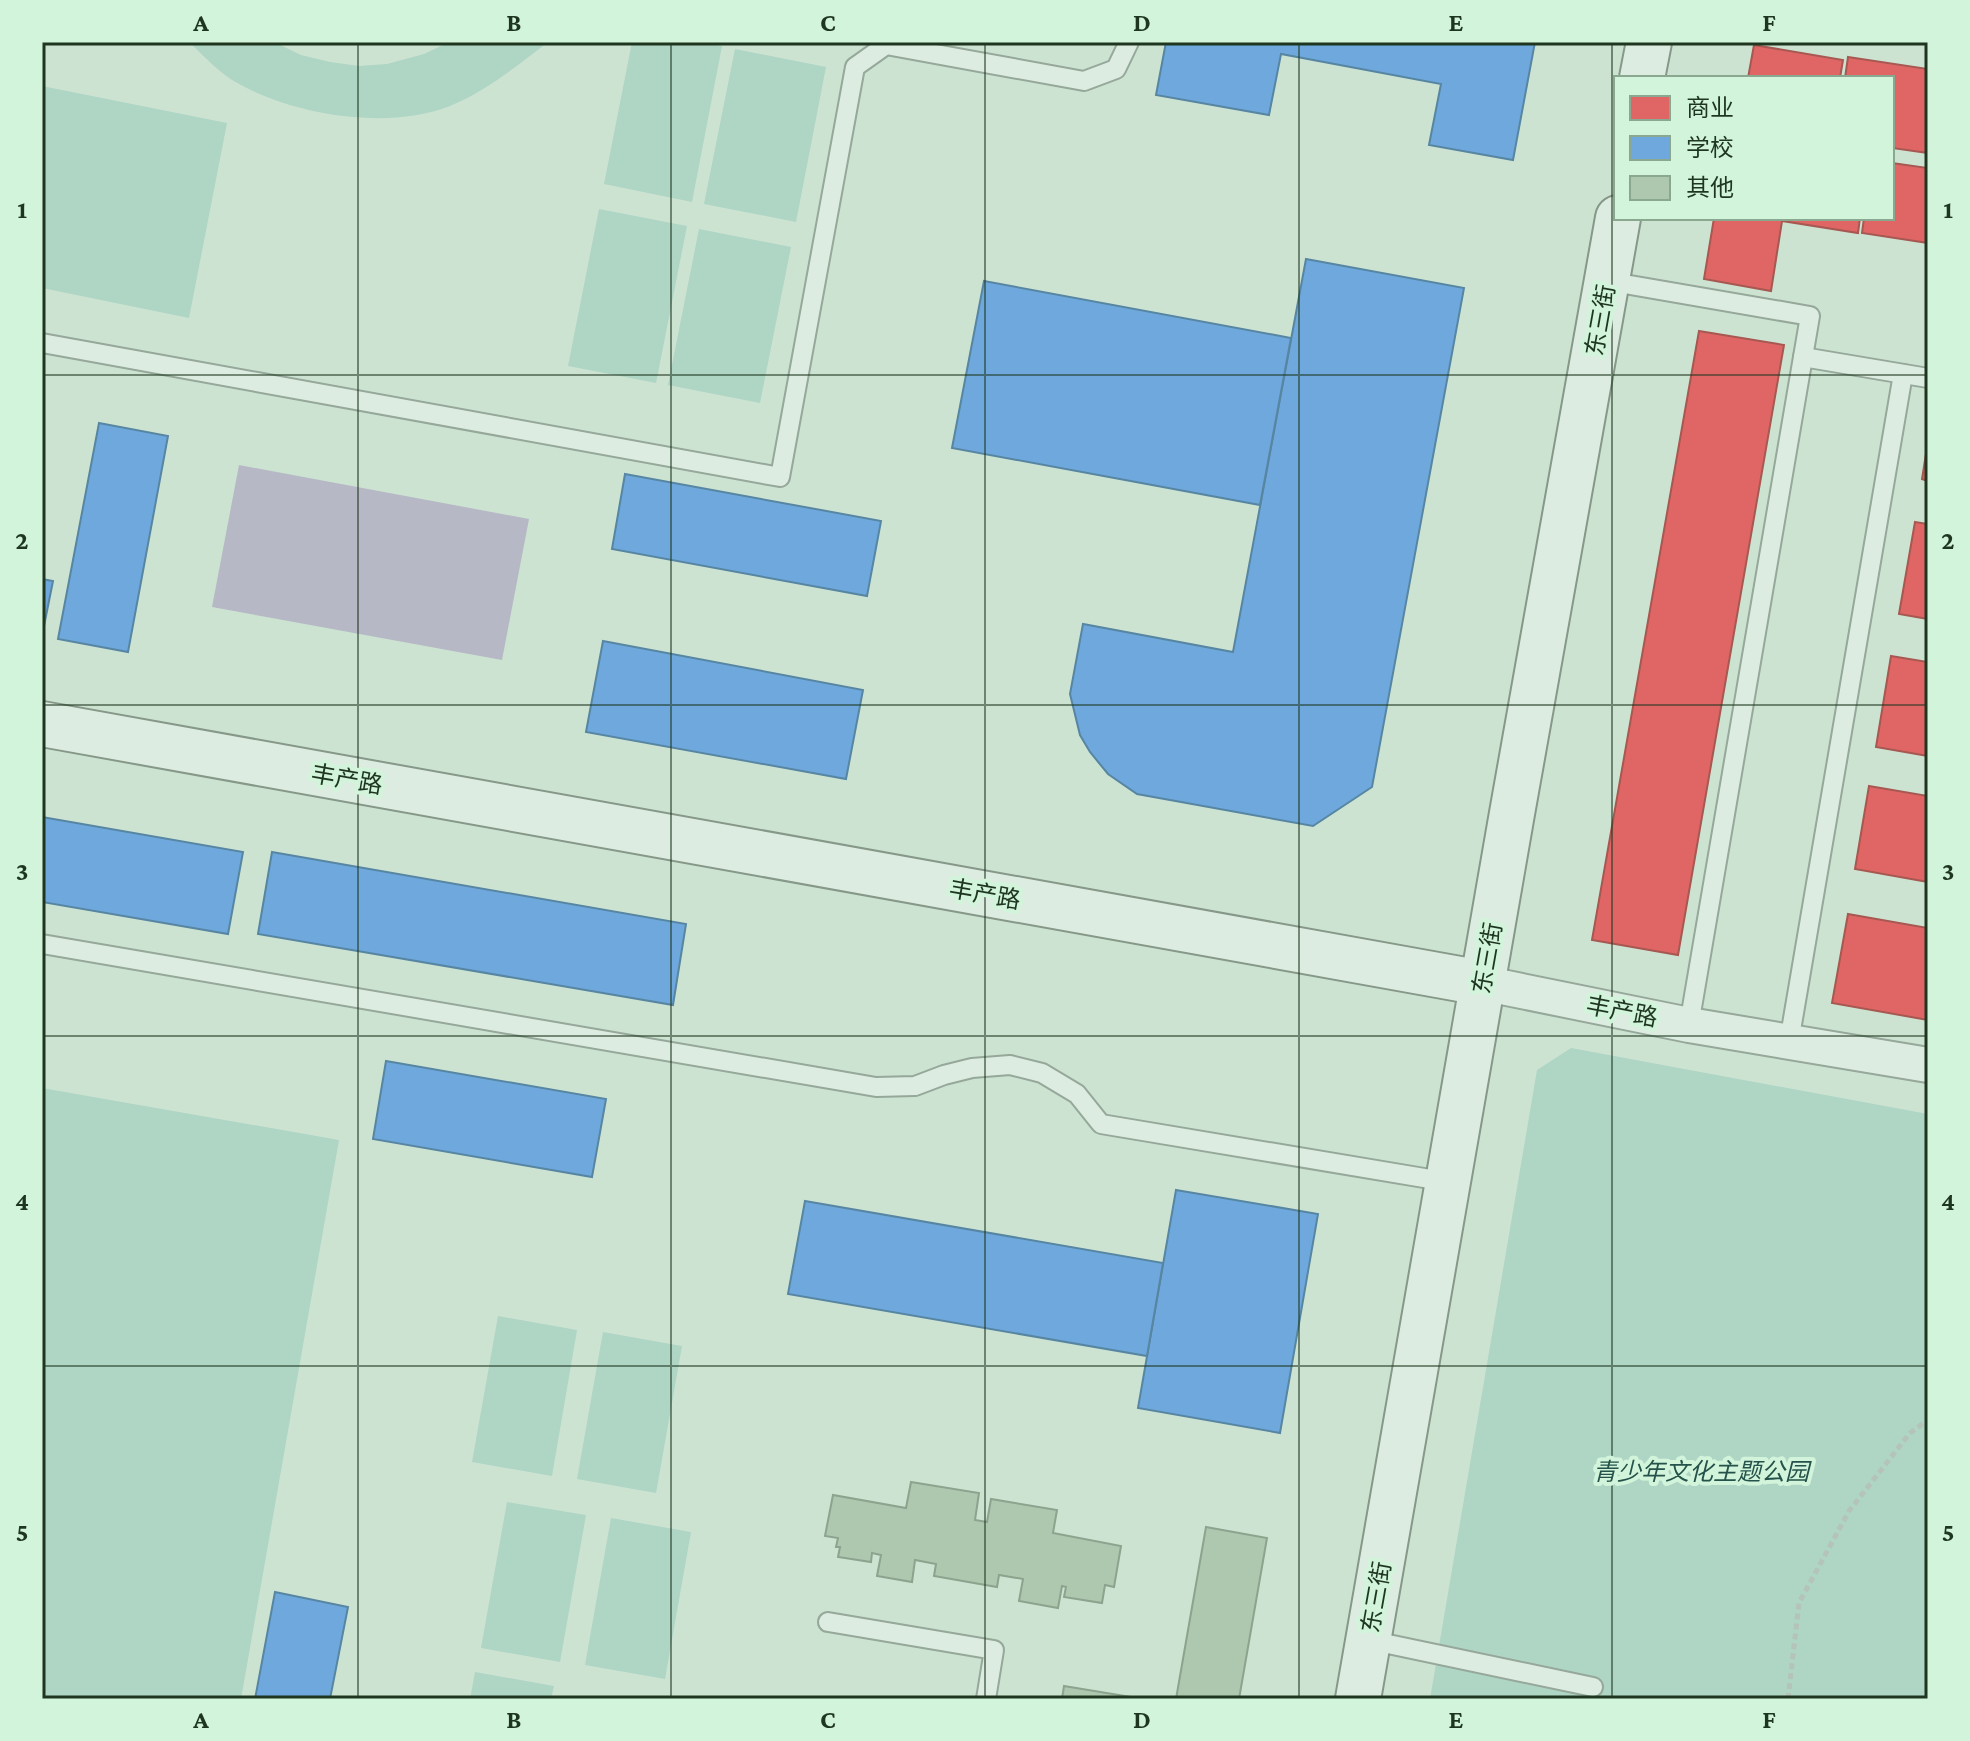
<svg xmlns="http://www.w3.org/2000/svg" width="1970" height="1741" viewBox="0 0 1970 1741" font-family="'Crimson Pro','Noto Sans SC',serif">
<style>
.green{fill:#afd5c5}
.water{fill:#b6b8c5}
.shops{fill:#e06666;stroke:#a65851;stroke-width:2}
.schools{fill:#6fa8dc;stroke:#5786a3;stroke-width:2}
.building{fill:#aec7af;stroke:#8ca38e;stroke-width:2}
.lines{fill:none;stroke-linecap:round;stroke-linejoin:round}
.lane-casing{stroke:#95a899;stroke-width:22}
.street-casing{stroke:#95a899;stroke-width:38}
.secondary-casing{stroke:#869888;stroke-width:48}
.path{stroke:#b4c4b8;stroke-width:5;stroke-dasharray:6 4;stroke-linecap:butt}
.lane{stroke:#ddece1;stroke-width:18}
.street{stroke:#ddece1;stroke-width:34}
.secondary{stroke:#ddece1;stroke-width:44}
.grid{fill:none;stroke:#1e361f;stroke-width:2;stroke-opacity:0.55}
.labels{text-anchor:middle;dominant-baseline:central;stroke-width:8;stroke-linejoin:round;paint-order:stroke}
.street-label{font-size:24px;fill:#1e361f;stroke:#d2f4db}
.park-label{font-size:24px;font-style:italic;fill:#25524a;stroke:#d2f4db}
.neatline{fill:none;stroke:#1e361f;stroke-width:3}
.grid-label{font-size:26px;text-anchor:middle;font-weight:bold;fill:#1e361f}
</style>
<rect width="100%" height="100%" fill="#cde3d2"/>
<g class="green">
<path d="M 189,42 L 274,42 L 301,55 L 330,62 L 359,66 L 387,64 L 424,54 L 449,42 L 548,42 C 517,66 486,91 450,106 C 389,130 297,116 241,85 C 221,75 205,57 189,42 Z"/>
<polygon points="632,42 702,42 722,46 692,202 604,184"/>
<polygon points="735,49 826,67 796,222 704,204"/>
<polygon points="42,86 227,123 189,318 42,288"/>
<polygon points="599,209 687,226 656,383 568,366"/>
<polygon points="699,229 791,247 760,403 668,385"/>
<polygon points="1571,1048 1928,1114 1928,1699 1430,1699 1537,1070"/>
<polygon points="42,1088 339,1140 241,1699 42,1699"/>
<polygon points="498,1316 577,1330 552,1476 472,1462"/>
<polygon points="603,1332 682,1346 656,1493 577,1479"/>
<polygon points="507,1502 586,1515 560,1662 481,1648"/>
<polygon points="611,1518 691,1532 665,1679 585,1665"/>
<polygon points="475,1672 554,1686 551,1699 470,1699"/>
</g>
<polygon class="water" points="239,465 529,519 502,660 212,607"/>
<g class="shops">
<polygon points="1754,45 1843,60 1840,78 1748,78"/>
<polygon points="1848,57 1928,69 1928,153 1892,148 1892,78 1845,78"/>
<polygon points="1892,163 1928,168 1928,243 1862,233 1864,218 1892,218"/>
<polygon points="1714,218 1860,218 1858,233 1782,221 1771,291 1704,279"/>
<polygon points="1699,331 1784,345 1678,955 1592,940"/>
<polygon points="1928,441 1928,481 1922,479"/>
<polygon points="1915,522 1928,524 1928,619 1899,614"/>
<polygon points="1891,656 1928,662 1928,756 1876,747"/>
<polygon points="1869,786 1928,796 1928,882 1855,869"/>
<polygon points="1848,914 1928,928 1928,1020 1832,1003"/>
</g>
<g class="schools">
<polygon points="1166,42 1535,42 1513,160 1429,145 1441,84 1281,54 1269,115 1156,95"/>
<polygon points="1306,259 1464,288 1372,787 1313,826 1137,794 1108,774 1090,752 1080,735 1070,694 1083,624 1233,652"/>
<polygon points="984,281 1291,338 1260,505 952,448"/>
<polygon points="99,423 168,436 128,652 58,639"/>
<polygon points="625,474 881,521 867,596 612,549"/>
<polygon points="42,579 53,581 43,631 42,631"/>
<polygon points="603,641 863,690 846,779 586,732"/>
<polygon points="42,817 243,852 228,934 42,902"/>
<polygon points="272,852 686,924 673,1005 258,934"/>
<polygon points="386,1061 606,1099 592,1177 373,1139"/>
<polygon points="1176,1190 1318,1214 1280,1433 1138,1408"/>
<polygon points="805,1201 1163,1263 1147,1356 788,1294"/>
<polygon points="275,1592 348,1607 330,1699 255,1699"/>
</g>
<g class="building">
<polygon points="911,1482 979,1493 975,1520 987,1522 991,1499 1057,1510 1053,1533 1121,1546 1114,1587 1105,1585 1102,1603 1064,1597 1066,1587 1062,1586 1058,1608 1019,1601 1023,1579 999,1575 997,1587 934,1576 936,1564 915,1560 912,1582 877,1576 881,1555 872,1553 871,1562 838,1557 840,1547 836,1547 838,1538 825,1536 833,1495 906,1508"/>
<polygon points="1206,1527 1267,1538 1239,1699 1176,1699"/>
<polygon points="1064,1686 1143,1699 1062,1699"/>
</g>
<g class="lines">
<defs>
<g id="lane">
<polyline points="1607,281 1810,316 1689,1025"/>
<polyline points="42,343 780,477 855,67 886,45 1084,81 1116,69 1129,42"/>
<polyline points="1803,357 1928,378"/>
<polyline points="42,944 876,1087 915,1086 944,1075 972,1068 1010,1065 1042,1073 1077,1094 1101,1124 1448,1182"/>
<polyline points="1789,1042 1903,374"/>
<polyline points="828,1622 994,1650 986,1699"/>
<polyline points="1369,1640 1593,1687"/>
</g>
<polyline id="street" points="1482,983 1689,1025 1928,1065"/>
<g id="secondary">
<polyline points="1642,78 1649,42"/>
<polyline points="42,724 1482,983"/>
<polyline points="1358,1699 1511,819 1618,218"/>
</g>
</defs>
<use href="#lane" class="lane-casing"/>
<use href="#street" class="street-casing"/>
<use href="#secondary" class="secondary-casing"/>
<polyline class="path" points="1788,1699 1799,1603 1849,1511 1910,1433 1928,1420"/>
<use href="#lane" class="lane"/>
<use href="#street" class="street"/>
<use href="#secondary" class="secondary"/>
</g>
<path class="grid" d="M 358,42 L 358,1699M 671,42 L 671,1699M 985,42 L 985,1699M 1299,42 L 1299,1699M 1612,42 L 1612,1699M 42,375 L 1928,375M 42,705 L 1928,705M 42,1036 L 1928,1036M 42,1366 L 1928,1366"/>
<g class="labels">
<g class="street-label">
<text transform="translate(1600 320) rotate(-80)">东三街</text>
<text transform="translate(347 779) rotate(10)">丰产路</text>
<text transform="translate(985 894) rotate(10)">丰产路</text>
<text transform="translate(1487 958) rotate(-80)">东三街</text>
<text transform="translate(1622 1011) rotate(11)">丰产路</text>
<text transform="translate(1376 1597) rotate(-80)">东三街</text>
</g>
<g class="park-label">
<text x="1701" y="1471">青少年文化主题公园</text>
</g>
</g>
<rect width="1970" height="1741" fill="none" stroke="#d2f4db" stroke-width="88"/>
<rect x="1614" y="76" width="280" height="144" fill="#d2f4db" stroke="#8aa890" stroke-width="2"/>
<rect x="1630" y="96" width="40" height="24" fill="#e06666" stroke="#8aa890" stroke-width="2"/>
<text x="1686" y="116" font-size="24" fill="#1e361f">商业</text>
<rect x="1630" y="136" width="40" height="24" fill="#6fa8dc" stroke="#8aa890" stroke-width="2"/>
<text x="1686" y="156" font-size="24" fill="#1e361f">学校</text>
<rect x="1630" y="176" width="40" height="24" fill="#aec7af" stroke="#8aa890" stroke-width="2"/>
<text x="1686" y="196" font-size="24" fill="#1e361f">其他</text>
<rect x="44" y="44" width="1882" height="1653" class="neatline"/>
<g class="grid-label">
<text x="201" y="31">A</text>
<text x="514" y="31">B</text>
<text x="828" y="31">C</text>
<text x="1142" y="31">D</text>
<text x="1456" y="31">E</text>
<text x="1769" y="31">F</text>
<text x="22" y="218">1</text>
<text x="1948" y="218">1</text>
<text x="22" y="549">2</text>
<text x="1948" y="549">2</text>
<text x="22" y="880">3</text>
<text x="1948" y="880">3</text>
<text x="22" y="1210">4</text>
<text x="1948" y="1210">4</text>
<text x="22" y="1541">5</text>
<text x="1948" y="1541">5</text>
<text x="201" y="1728">A</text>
<text x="514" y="1728">B</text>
<text x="828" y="1728">C</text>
<text x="1142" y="1728">D</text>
<text x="1456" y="1728">E</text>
<text x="1769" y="1728">F</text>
</g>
</svg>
